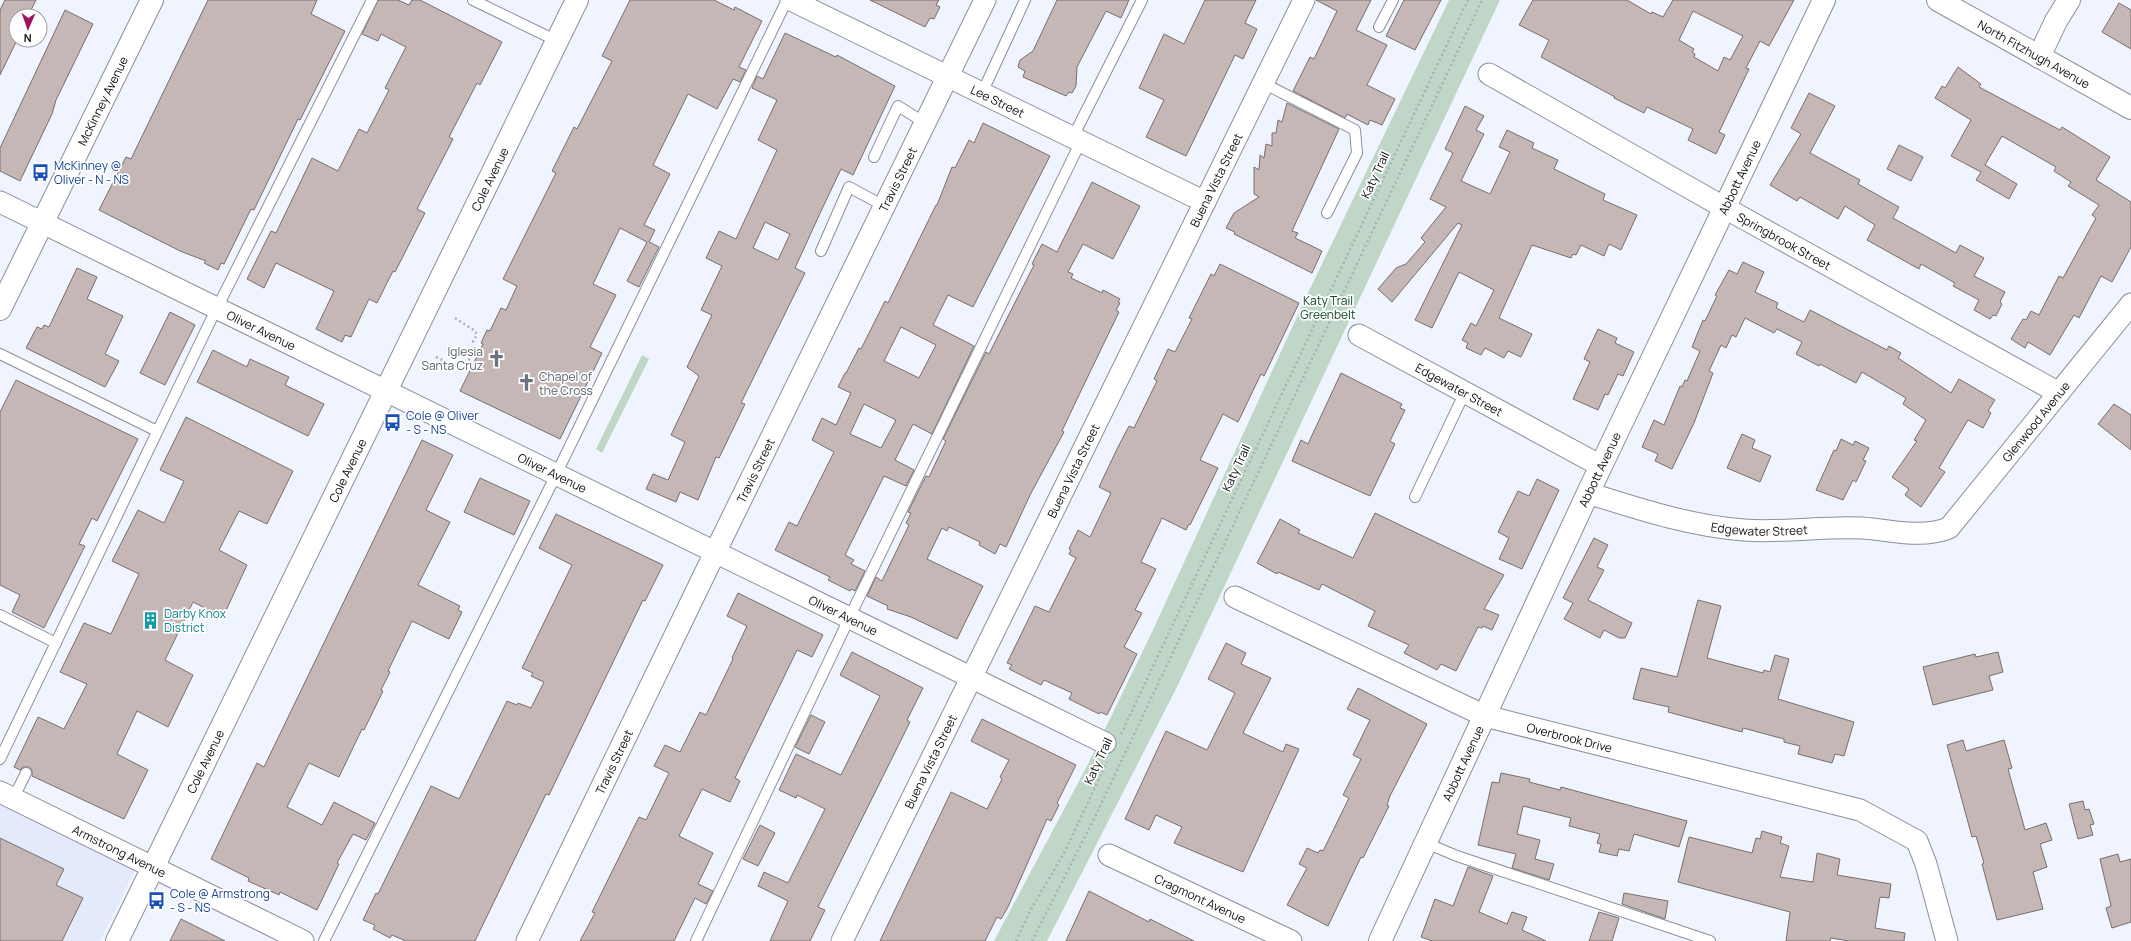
<svg xmlns="http://www.w3.org/2000/svg" width="2131" height="941" viewBox="0 0 2131 941" font-family="Manrope,sans-serif">
<style>
.built{fill:#e3eafc}
.green{fill:#c0d7c8}
.building{fill:#c4b7b5;stroke:#7a6e6d;fill-rule:evenodd}
.lines{fill:none;stroke-linecap:round;stroke-linejoin:round}
.lane-casing{stroke:#8b8f99;stroke-width:12}
.street-casing{stroke:#8b8f99;stroke-width:23}
.secondary-casing{stroke:#8b8f99;stroke-width:24}
.path{stroke:#abafb7;stroke-width:2.5;stroke-dasharray:2 3;stroke-linecap:butt}
.lane{stroke:#fff;stroke-width:10}
.street{stroke:#fff;stroke-width:21}
.secondary{stroke:#fff;stroke-width:22}
.labels{text-anchor:middle;dominant-baseline:central;stroke-width:3.5;stroke-linejoin:round;paint-order:stroke}
.street-label{font-size:12px;fill:#0d0f12;stroke:#fff}
.transit-label{font-size:12px;fill:#164399;stroke:#fff;text-anchor:start}
.park-label{font-size:12px;fill:#0d452a;stroke:#fff}
.worship-label{font-size:12px;fill:#5b616d;stroke:#fff;text-anchor:end}
.culture-label{font-size:12px;fill:#0d838f;stroke:#fff;text-anchor:start}
</style>
<rect width="100%" height="100%" fill="#eff4ff"/>
<polygon class="built" points="0,802 135,870 100,941 0,941"/>
<g class="green">
<polygon points="1449,0 1500,0 1178,685 1047,941 994,941 1087,766 1152,632 1307,295"/>
<polygon points="642,355 649,359 602,453 596,449"/>
</g>
<g class="building">
<polygon points="5,0 36,0 28,16 16,16 17,40 0,75 0,10"/>
<polygon points="208,0 317,0 311,14 345,31 300,120 298,119 254,210 251,209 224,264 221,263 218,270 204,263 206,261 180,251 99,210 126,157 131,159"/>
<polygon points="378,0 398,0 409,5 412,0 420,0 502,42 480,85 477,83 449,137 453,139 417,209 425,213 395,272 393,271 377,303 369,299 351,337 345,335 342,342 316,329 334,291 276,263 264,288 247,279 271,231 276,233 312,158 338,171 359,129 367,133 389,90 385,88 406,47 381,34 378,41 362,34"/>
<polygon points="630,0 714,0 734,10 735,7 762,21 739,67 746,70 740,82 733,79 717,109 688,94 653,165 670,174 644,225 655,230 649,242 659,247 639,287 627,281 647,242 620,228 593,284 616,295 590,347 602,353 560,439 460,391 483,344 481,343 487,330 490,331 501,308 506,310 517,286 503,279 556,173 552,171 574,127 577,129 612,61 602,56"/>
<polygon points="870,0 939,0 936,5 940,7 934,19 930,18 925,27"/>
<polygon points="1057,0 1129,0 1121,18 1106,11 1077,67 1076,86 1072,93 1069,92 1066,96 1023,77 1025,71 1018,67 1020,60 1033,51"/>
<polygon points="1205,0 1256,0 1245,23 1257,29 1243,59 1235,55 1186,156 1146,137 1164,100 1139,88 1164,34 1184,44"/>
<polygon points="1316,0 1371,0 1356,30 1387,45 1367,85 1395,99 1382,125 1370,120 1368,125 1347,114 1345,118 1293,91 1310,57 1314,59 1337,11"/>
<polygon points="1404,0 1441,0 1415,50 1386,36"/>
<path d="M 1533,0 L 1627,0 L 1651,14 L 1652,12 L 1663,17 L 1673,0 L 1794,0 L 1769,46 L 1760,41 L 1746,68 L 1749,69 L 1719,132 L 1725,135 L 1716,154 L 1688,140 L 1693,129 L 1647,107 L 1644,113 L 1614,98 L 1615,97 L 1541,57 L 1549,40 L 1519,25 ZM 1693,11 L 1743,36 L 1730,60 L 1724,57 L 1718,71 L 1694,57 L 1695,54 L 1692,52 L 1694,49 L 1679,40 Z"/>
<polygon points="2119,3 2131,10 2131,49 2102,32"/>
<polygon points="65,10 93,24 56,100 52,114 20,181 0,171 0,148"/>
<path d="M 785,33 L 836,57 L 837,55 L 895,86 L 853,175 L 841,169 L 822,209 L 795,268 L 805,273 L 741,403 L 745,404 L 719,458 L 716,457 L 698,500 L 680,492 L 676,502 L 646,489 L 653,474 L 668,480 L 685,442 L 671,435 L 699,376 L 687,367 L 712,315 L 701,310 L 722,266 L 706,258 L 719,231 L 736,239 L 777,150 L 758,140 L 777,100 L 752,88 L 757,76 L 763,79 ZM 765,222 L 790,234 L 778,260 L 753,248 Z"/>
<polygon points="1958,67 1981,84 1979,87 2060,130 2062,127 2110,157 2096,180 2131,202 2131,247 2112,282 2101,276 2079,318 2074,315 2050,355 2028,342 2025,348 2011,339 2023,319 2026,320 2031,311 2039,315 2059,276 2063,278 2096,218 2092,215 2099,205 2068,186 2071,182 2054,171 2056,167 2002,136 1985,165 2017,184 2009,199 1976,180 1981,172 1951,156 1971,120 1935,98 1942,86 1945,88"/>
<polygon points="1809,93 1835,106 1810,153 1860,180 1858,184 1899,207 1893,218 1956,253 1960,245 1984,258 1974,276 2005,292 2000,302 2002,304 1996,316 1993,315 1990,319 1974,310 1979,300 1953,286 1955,283 1921,264 1919,269 1867,240 1875,225 1845,206 1838,219 1800,197 1797,201 1770,185 1801,134 1791,128"/>
<polygon points="1287,103 1339,129 1292,231 1298,233 1295,238 1322,251 1312,273 1234,234 1235,232 1226,228 1234,213 1259,197 1254,194 1254,167 1259,170 1260,155 1264,158 1266,144 1272,146 1272,133 1276,133 1278,120 1282,122"/>
<polygon points="1465,106 1484,116 1476,130 1484,134 1461,181 1490,194 1510,152 1499,147 1507,130 1534,143 1532,148 1558,160 1554,169 1605,194 1603,200 1637,215 1621,250 1609,244 1604,256 1581,245 1576,255 1573,254 1571,258 1532,245 1499,318 1532,334 1521,357 1508,351 1504,358 1485,348 1481,355 1466,348 1468,343 1462,340 1471,323 1476,326 1494,290 1459,272 1432,328 1415,320 1462,225 1458,223 1392,302 1378,289 1396,268 1406,264 1425,242 1421,238 1446,207 1430,199 1453,153 1445,149"/>
<path d="M 983,123 L 1050,156 L 973,307 L 948,295 L 933,325 L 974,346 L 932,434 L 913,424 L 895,460 L 914,470 L 906,486 L 884,476 L 845,555 L 854,560 L 851,564 L 865,571 L 855,591 L 851,589 L 850,591 L 828,580 L 830,577 L 775,550 L 789,522 L 797,526 L 834,452 L 812,440 L 822,418 L 836,425 L 851,393 L 838,387 L 845,373 L 846,373 L 859,348 L 861,349 L 885,301 L 888,303 L 936,205 L 937,205 L 952,167 L 955,168 L 969,140 L 974,143 ZM 901,327 L 936,345 L 919,378 L 884,361 ZM 864,404 L 896,420 L 881,448 L 850,434 Z"/>
<polygon points="1899,145 1923,157 1911,181 1887,169"/>
<polygon points="1092,182 1140,206 1113,259 1083,244 1068,272 1073,274 1071,278 1102,293 1103,290 1120,299 1118,302 1120,303 1116,310 1119,312 1077,399 1062,431 1064,432 1031,493 1006,547 1000,544 995,554 979,545 980,542 949,527 947,531 942,528 927,559 983,586 957,639 911,617 887,609 888,606 867,596 876,577 882,581 909,525 906,523 911,513 908,512 926,476 929,477 946,441 943,439 986,352 989,354 993,346 1034,265 1032,264 1042,244 1057,252"/>
<polygon points="1743,262 1764,272 1755,292 1778,303 1776,308 1804,322 1810,310 1887,350 1889,346 1901,353 1898,358 1951,393 1959,379 1995,400 1988,411 1991,413 1983,428 1968,420 1939,468 1945,472 1921,507 1905,495 1909,489 1892,477 1917,441 1914,440 1926,420 1903,404 1906,398 1862,372 1856,383 1820,364 1819,366 1796,354 1802,342 1777,329 1774,333 1745,318 1736,337 1732,335 1726,348 1721,345 1709,371 1713,373 1694,423 1672,469 1655,461 1658,454 1642,447 1654,420 1664,425 1680,386 1682,387 1685,380 1687,381 1700,351 1692,347 1703,320 1705,321 1717,296 1715,295 1729,270 1737,274"/>
<polygon points="1220,264 1299,303 1264,376 1261,374 1238,422 1223,414 1200,460 1218,468 1190,525 1189,524 1186,530 1162,518 1141,562 1156,569 1135,610 1142,613 1124,647 1137,654 1107,715 1100,712 1099,714 1069,699 1072,693 1044,680 1041,685 1009,669 1012,665 1007,663 1035,606 1049,612 1076,558 1069,554 1071,550 1069,549 1078,530 1090,537 1111,493 1099,487 1117,449 1129,426 1134,428 1157,381 1154,379 1168,349 1175,352 1192,319 1189,318 1211,274 1214,276"/>
<polygon points="77,268 97,277 87,299 123,316 105,354 119,361 105,387 26,348 37,327 42,329 44,325 49,327"/>
<polygon points="170,312 195,325 165,385 140,373"/>
<polygon points="1598,329 1617,338 1615,343 1634,352 1623,376 1618,374 1608,395 1605,394 1598,410 1573,399 1590,362 1584,359"/>
<polygon points="213,350 247,367 250,359 289,377 285,385 324,404 308,436 197,382"/>
<polygon points="1341,373 1402,404 1400,408 1405,410 1390,441 1395,444 1370,496 1292,461 1301,440 1308,444"/>
<polygon points="16,380 138,439 97,521 92,518 79,544 85,546 44,628 12,612 20,595 0,585 0,412"/>
<polygon points="2114,404 2131,415 2131,450 2098,424"/>
<polygon points="186,417 293,471 267,524 239,511 219,550 247,565 223,617 193,602 165,660 193,675 168,727 137,711 117,754 148,770 124,819 32,776 32,770 29,767 23,767 20,770 14,767 38,717 64,729 87,684 60,672 84,623 111,634 139,574 112,561 138,510 164,523 184,481 160,470"/>
<polygon points="1742,434 1755,440 1752,448 1771,456 1760,482 1727,468"/>
<polygon points="1841,439 1853,445 1855,441 1869,448 1863,460 1866,461 1856,482 1853,480 1843,500 1816,490 1834,450 1836,451"/>
<polygon points="422,440 453,455 426,510 450,522 418,585 460,606 458,610 462,612 449,639 412,621 388,671 390,672 381,690 383,691 364,730 362,729 339,777 309,763 287,807 322,825 334,802 375,823 366,840 353,834 337,863 339,864 317,910 280,892 279,895 248,881 249,878 211,859 257,763 264,767"/>
<polygon points="480,478 530,501 514,535 464,512"/>
<polygon points="1537,479 1559,490 1522,569 1499,559 1509,538 1498,532 1518,491 1529,496"/>
<polygon points="1375,513 1504,575 1484,609 1499,615 1492,630 1483,626 1482,628 1478,627 1456,671 1441,664 1437,670 1404,653 1409,645 1368,626 1375,611 1322,584 1319,590 1278,572 1277,574 1257,563 1280,519 1300,530 1298,533 1353,558"/>
<polygon points="556,514 663,565 645,601 643,600 549,795 546,794 475,941 406,941 392,935 390,938 373,929 375,925 363,920 376,893 378,894 431,786 459,799 507,701 517,705 518,703 531,708 544,682 531,676 533,673 522,668 572,565 539,548"/>
<polygon points="1594,538 1608,545 1597,567 1604,570 1588,600 1632,623 1625,638 1619,638 1604,630 1600,638 1564,619 1573,603 1563,598"/>
<polygon points="738,593 823,635 812,657 797,650 735,778 740,781 730,802 702,789 679,836 713,853 698,884 713,891 706,904 695,898 674,941 580,941 595,913 592,912 639,817 646,820 669,773 654,766 665,745 680,752 700,712 706,715 733,659 732,658 747,626 727,616"/>
<polygon points="1698,600 1721,606 1707,658 1763,673 1764,670 1770,672 1775,655 1789,659 1778,699 1854,722 1844,756 1835,754 1832,763 1798,754 1800,746 1784,742 1784,739 1743,728 1742,732 1668,712 1669,707 1633,699 1641,668 1677,677"/>
<polygon points="1226,643 1246,653 1241,664 1271,678 1243,733 1283,752 1286,744 1299,749 1243,872 1174,843 1182,827 1156,815 1149,830 1125,819 1166,731 1207,750 1235,693 1208,679"/>
<polygon points="852,652 923,688 907,720 910,722 818,907 825,910 810,941 770,941 788,901 758,886 764,872 788,883 825,809 797,795 796,798 779,790 796,754 841,775 880,696 840,675"/>
<polygon points="1998,652 2003,672 1989,676 1993,690 1933,705 1923,667 1975,654 1976,657"/>
<polygon points="1358,688 1427,724 1390,796 1387,805 1389,806 1363,858 1361,857 1328,926 1287,905 1307,868 1299,864 1307,848 1318,853 1320,850 1323,851 1349,798 1343,795 1361,759 1353,755 1370,720 1347,709"/>
<polygon points="811,715 825,722 809,754 795,747"/>
<polygon points="982,719 1076,765 1057,803 1059,805 1051,821 1047,819 1008,907 1001,919 997,917 985,941 880,941 951,792 987,809 1002,779 1000,777 1009,760 971,741"/>
<polygon points="1963,740 1966,751 2004,740 2012,768 2008,769 2025,830 2046,823 2052,840 2040,844 2047,867 2033,872 2043,909 1997,920 1982,864 1984,863 1976,836 1972,837 1947,745"/>
<polygon points="1501,773 1530,779 1529,782 1560,790 1561,787 1687,821 1679,847 1634,834 1629,851 1619,849 1617,856 1599,852 1601,844 1597,843 1600,834 1569,826 1571,818 1523,806 1517,834 1540,840 1535,859 1554,864 1549,880 1512,868 1516,854 1478,845 1492,782 1499,783"/>
<polygon points="2083,801 2085,810 2089,809 2094,824 2090,825 2093,835 2078,839 2069,804"/>
<polygon points="760,825 775,833 758,866 743,859"/>
<polygon points="1762,831 1782,837 1780,843 1789,846 1780,877 1813,882 1817,853 1840,859 1837,875 1891,884 1889,898 1880,897 1875,928 1905,933 1904,941 1849,941 1831,938 1830,941 1786,941 1790,912 1678,882 1689,837 1752,853 1756,838 1760,839"/>
<polygon points="0,838 64,869 56,885 83,898 62,941 0,941"/>
<polygon points="2118,854 2120,862 2131,859 2131,922 2112,928 2106,908 2111,906 2100,859"/>
<polygon points="1468,867 1493,876 1479,912 1507,924 1512,912 1527,917 1522,930 1546,941 1432,941 1421,937 1435,899 1453,906"/>
<polygon points="1089,891 1149,922 1150,919 1194,941 1066,941"/>
<polygon points="1624,893 1668,901 1665,919 1622,904"/>
<polygon points="1599,912 1619,918 1612,941 1589,941"/>
<polygon points="181,919 225,941 170,941"/>
</g>
<g class="lines">
<defs>
<g id="lane">
<polyline points="473,0 557,41"/>
<polyline points="1379,27 1393,0"/>
<polyline points="1263,83 1355,130 1357,153 1327,213"/>
<polyline points="982,93 1025,0"/>
<polyline points="1073,137 1142,0"/>
<polyline points="874,157 898,106 925,123"/>
<polyline points="821,251 849,187 884,206"/>
<polyline points="0,354 157,431"/>
<polyline points="1415,497 1465,392"/>
<polyline points="0,615 56,643"/>
<polyline points="0,759 209,324 372,0"/>
<polyline points="13,799 26,773"/>
<polyline points="1426,843 1457,856 1710,941"/>
<polyline points="324,941 549,489 787,0"/>
<polyline points="696,941 856,604 1081,141"/>
</g>
<g id="street">
<path id="s1" d="M 791,0 L 1205,202"/>
<path id="s2" d="M 1489,74 L 1725,208 L 2059,393"/>
<path id="s3" d="M 0,202 L 1105,743"/>
<path id="s4" d="M 1359,335 L 1601,466"/>
<path id="s5" d="M 1588,493 C 1639,509 1690,526 1744,530 C 1783,533 1823,526 1862,528 C 1892,530 1921,539 1949,528 L 2131,304"/>
<path id="s6" d="M 1235,597 L 1485,716 L 1860,810 L 1917,841 L 1926,864 L 1947,941"/>
<path id="s7" d="M 0,792 L 303,941"/>
<path id="s8" d="M 1109,855 L 1291,941"/>
<path id="s9" d="M 527,941 L 708,567 L 985,0"/>
<path id="s10" d="M 842,941 L 1304,0"/>
</g>
<g id="secondary">
<path id="s11" d="M 1938,0 L 2131,108"/>
<polyline points="2039,57 2056,21 2069,0"/>
<path id="s12" d="M 0,309 L 152,0"/>
<path id="s13" d="M 117,941 L 577,0"/>
<path id="s14" d="M 1380,941 L 1588,493 L 1824,0"/>
</g>
</defs>
<use href="#lane" class="lane-casing"/>
<use href="#street" class="street-casing"/>
<use href="#secondary" class="secondary-casing"/>
<g class="path">
<polyline points="455,318 475,331 477,335 473,341 475,350 464,368"/>
<polyline points="436,357 460,368"/>
<polyline points="1121,734 1468,0"/>
<polyline points="1016,941 1030,911 1064,853 1107,762"/>
<polyline points="1032,941 1093,821 1482,0"/>
</g>
<use href="#lane" class="lane"/>
<use href="#street" class="street"/>
<use href="#secondary" class="secondary"/>
</g>
<defs>
<symbol id="bus-bare" viewBox="-9 -9 18 18"><path d="M-5-6H5V4H4V6H2V4H-2V6H-4V4H-5ZM-3.5-4V0h7V-4ZM-3.5 1.2v1.5H-2V1.2ZM2 1.2v1.5H3.5V1.2Z" fill="#1a4fb4" stroke="#fff" stroke-width="2.5" paint-order="stroke"/></symbol>
<symbol id="church-bare" viewBox="-9 -9 18 18"><path d="M-1.2-6h2.4v3.5h3.3v2.4h-3.3V6h-2.4V-.1h-3.3v-2.4h3.3Z" fill="#6b7280" stroke="#fff" stroke-width="2.5" paint-order="stroke"/></symbol>
<symbol id="building-bare" viewBox="-9 -9 18 18"><path d="M-4-6H4V6H1V3H-1V6H-4ZM-2.5-4.3h1.7v1.8h-1.7ZM.8-4.3h1.7v1.8H.8ZM-2.5-1h1.7V.8h-1.7ZM.8-1h1.7V.8H.8Z" fill="#0f9aa8" stroke="#fff" stroke-width="2.5" paint-order="stroke"/></symbol>
</defs>
<g fill-rule="evenodd">
<use href="#bus-bare" x="28" y="160" width="25" height="25"/>
<use href="#church-bare" x="484" y="346" width="25" height="25"/>
<use href="#church-bare" x="514" y="370" width="25" height="25"/>
<use href="#bus-bare" x="380" y="410" width="25" height="25"/>
<use href="#building-bare" x="138" y="608" width="25" height="25"/>
<use href="#bus-bare" x="144" y="888" width="25" height="25"/>
</g>
<g class="labels">
<g class="street-label">
<text stroke="none"><textPath href="#s11" startOffset="110">North Fitzhugh Avenue</textPath></text>
<text stroke="none"><textPath href="#s12" startOffset="232">McKinney Avenue</textPath></text>
<text stroke="none"><textPath href="#s1" startOffset="230">Lee Street</textPath></text>
<text transform="translate(1375 175) rotate(-65)">Katy Trail</text>
<text stroke="none"><textPath href="#s14" startOffset="844">Abbott Avenue</textPath></text>
<text stroke="none"><textPath href="#s9" startOffset="847">Travis Street</textPath></text>
<text stroke="none"><textPath href="#s10" startOffset="848">Buena Vista Street</textPath></text>
<text stroke="none"><textPath href="#s13" startOffset="848">Cole Avenue</textPath></text>
<text stroke="none"><textPath href="#s2" startOffset="339">Springbrook Street</textPath></text>
<text stroke="none"><textPath href="#s3" startOffset="291">Oliver Avenue</textPath></text>
<text stroke="none"><textPath href="#s4" startOffset="114">Edgewater Street</textPath></text>
<text stroke="none"><textPath href="#s5" startOffset="504">Glenwood Avenue</textPath></text>
<text transform="translate(1236 468) rotate(-65)">Katy Trail</text>
<text stroke="none"><textPath href="#s14" startOffset="520">Abbott Avenue</textPath></text>
<text stroke="none"><textPath href="#s9" startOffset="523">Travis Street</textPath></text>
<text stroke="none"><textPath href="#s10" startOffset="524">Buena Vista Street</textPath></text>
<text stroke="none"><textPath href="#s13" startOffset="524">Cole Avenue</textPath></text>
<text stroke="none"><textPath href="#s3" startOffset="615">Oliver Avenue</textPath></text>
<text stroke="none"><textPath href="#s5" startOffset="176">Edgewater Street</textPath></text>
<text stroke="none"><textPath href="#s3" startOffset="939">Oliver Avenue</textPath></text>
<text stroke="none"><textPath href="#s6" startOffset="364">Overbrook Drive</textPath></text>
<text stroke="none"><textPath href="#s10" startOffset="200">Buena Vista Street</textPath></text>
<text transform="translate(1098 761) rotate(-65)">Katy Trail</text>
<text stroke="none"><textPath href="#s13" startOffset="200">Cole Avenue</textPath></text>
<text stroke="none"><textPath href="#s9" startOffset="199">Travis Street</textPath></text>
<text stroke="none"><textPath href="#s14" startOffset="196">Abbott Avenue</textPath></text>
<text stroke="none"><textPath href="#s7" startOffset="133">Armstrong Avenue</textPath></text>
<text stroke="none"><textPath href="#s8" startOffset="101">Cragmont Avenue</textPath></text>
</g>
<g class="transit-label">
<text x="54" y="165">McKinney @<tspan x="54" dy="14">Oliver - N - NS</tspan></text>
<text x="406" y="415">Cole @ Oliver<tspan x="406" dy="14">- S - NS</tspan></text>
<text x="170" y="893">Cole @ Armstrong<tspan x="170" dy="14">- S - NS</tspan></text>
</g>
<g class="park-label">
<text x="1328" y="300">Katy Trail<tspan x="1328" dy="14">Greenbelt</tspan></text>
</g>
<g class="worship-label">
<text x="483" y="351">Iglesia<tspan x="483" dy="14">Santa Cruz</tspan></text>
<text x="539" y="376" text-anchor="start">Chapel of<tspan x="539" dy="14">the Cross</tspan></text>
</g>
<g class="culture-label">
<text x="164" y="613">Darby Knox<tspan x="164" dy="14">District</tspan></text>
</g>
</g>
<g transform="translate(28 28) rotate(182)"><circle r="19" fill="#ffffff" stroke="#9e9fa0"/>
<path d="M0-3L7 15L0 10L-7 15Z" fill="#a0125b"/>
<text y="-6" font-size="11" font-weight="bold" text-anchor="middle" fill="#0d0f12">N</text>
</g>
</svg>
